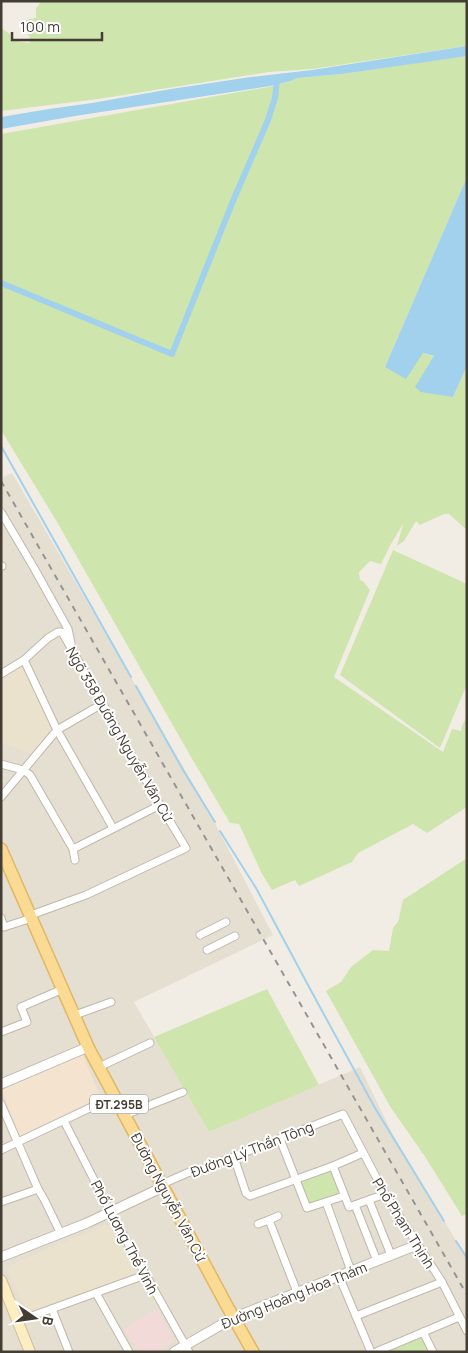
<svg xmlns="http://www.w3.org/2000/svg" width="468" height="1353" viewBox="0 0 468 1353" font-family="Manrope,sans-serif">
<style>
.residential{fill:#e5dfd2}
.commercial{fill:#f4e3cf}
.education{fill:#ebe2ce}
.medical{fill:#f2dad8}
.green{fill:#cee5ae}
.water{fill:#a1d1ed}
.lines{fill:none;stroke-linecap:round;stroke-linejoin:round}
.stream{stroke:#a1d1ed;stroke-width:2}
.canal{stroke:#a1d1ed;stroke-width:6}
.minor-casing{stroke:#c0b7aa;stroke-width:9}
.tertiary-casing{stroke:#c0b7aa;stroke-width:11}
.secondary-casing{stroke:#d1bf95;stroke-width:12}
.primary-casing{stroke:#e0b764;stroke-width:14}
.minor{stroke:#fff;stroke-width:7}
.tertiary{stroke:#fff;stroke-width:9}
.secondary{stroke:#fdedc3;stroke-width:10}
.primary{stroke:#fbda94;stroke-width:11}
.rail{stroke:#949494;stroke-width:2;stroke-dasharray:6 6;stroke-linecap:butt}
.labels{text-anchor:middle;dominant-baseline:central;stroke-width:4;stroke-linejoin:round;paint-order:stroke}
.shield{fill:#fff;stroke:#7c7771;stroke-width:1}
.shield-label{font-size:12px;font-weight:bold;fill:#443d34}
.street-label{font-size:14px;fill:#443d34;stroke:#fff}
</style>
<rect width="100%" height="100%" fill="#f2ede4"/>
<polygon class="residential" points="12,473 206,806 273,935 134,1002 209,1132 360,1067 392,1133 467,1259 467,1352 1,1352 1,478"/>
<polygon class="commercial" points="83,1055 100,1097 20,1136 1,1090"/>
<g class="education">
<polygon points="24,663 54,730 33,754 1,743 1,677"/>
<polygon points="105,1225 110,1226 137,1271 137,1274 34,1313 28,1312 8,1272 10,1265"/>
</g>
<polygon class="medical" points="157,1309 173,1338 172,1342 156,1352 139,1352 124,1329"/>
<g class="green">
<polygon points="40,1 467,1 467,46 312,69 269,72 98,99 1,111 1,28 10,34 10,40 29,43 30,38 23,26 25,20 36,18 36,8 39,5"/>
<polygon points="467,56 467,177 385,367 423,353 435,357 453,397 467,366 467,530 449,514 444,514 420,525 416,521 404,541 397,546 403,524 391,544 381,564 370,561 359,572 360,580 363,581 370,590 334,677 443,752 452,729 461,731 462,726 467,716 467,807 427,833 413,824 362,851 358,853 352,862 299,886 295,880 272,890 262,874 239,824 230,823 191,757 57,522 1,430 1,134 268,87 291,81 297,78 343,74 421,62"/>
<polygon points="393,550 467,584 467,684 440,748 340,675"/>
<polygon points="467,858 467,1214 462,1216 424,1155 391,1108 326,991 341,982 351,967 373,950 389,951 393,928 398,922 403,900"/>
<polygon points="267,989 319,1085 209,1132 154,1037"/>
<polygon points="332,1170 341,1193 309,1205 300,1181"/>
<polygon points="421,1335 429,1352 383,1352"/>
</g>
<g class="water">
<polygon points="467,46 467,56 342,74 297,78 291,81 270,86 75,116 1,129 1,117 49,109 92,103 171,89 251,77 312,70"/>
<polygon points="467,177 467,366 453,397 421,392 415,387 434,356 423,353 406,379 385,367"/>
</g>
<g class="lines">
<g class="stream">
<polyline points="1,446 131,677"/>
<polyline points="136,686 183,770 215,822"/>
<polyline points="220,831 256,888 315,998 375,1108 444,1221"/>
<polyline points="456,1241 467,1258"/>
</g>
<polyline class="canal" points="1,283 172,354 233,201 268,120 275,98 277,79 280,78"/>
<defs>
<g id="minor">
<polyline points="1,512 34,568 68,629 71,643"/>
<polyline points="1,566 2,566"/>
<polyline points="24,660 57,730 113,828"/>
<polyline points="1,674 24,660 48,638 58,632 62,632 160,805 186,848 86,895 31,915"/>
<polyline points="1,764 23,770 30,775 73,849 75,860"/>
<polyline points="1,797 57,730 102,704"/>
<polyline points="73,849 160,805"/>
<polyline points="1,918 4,927 32,918"/>
<polyline points="200,935 226,922"/>
<polyline points="207,950 235,936"/>
<polyline points="75,1015 111,1002"/>
<polyline points="1,1032 27,1022 21,1007 63,989"/>
<polyline points="99,1067 150,1043"/>
<polyline points="1,1104 38,1189 44,1199 61,1234"/>
<polyline points="125,1115 183,1092"/>
<polyline points="64,1121 111,1213 189,1352"/>
<polyline points="280,1139 307,1208 344,1196"/>
<polyline points="1,1150 115,1096"/>
<polyline points="234,1157 246,1193 250,1196 333,1166 363,1153"/>
<polyline points="333,1166 349,1207 385,1194"/>
<polyline points="162,1184 192,1171 200,1170 343,1114 385,1194 442,1282 467,1331"/>
<polyline points="369,1200 391,1255"/>
<polyline points="1,1202 38,1189"/>
<polyline points="326,1202 351,1271"/>
<polyline points="355,1205 377,1261"/>
<polyline points="269,1220 278,1216"/>
<polyline points="258,1224 269,1220 297,1292"/>
<polyline points="339,1276 371,1352"/>
<polyline points="96,1293 129,1352"/>
<polyline points="52,1309 69,1352"/>
<polyline points="356,1316 442,1282"/>
<polyline points="18,1321 145,1275"/>
<polyline points="423,1332 433,1352"/>
<polyline points="376,1352 459,1317"/>
</g>
<g id="tertiary">
<polyline points="1,1084 88,1047"/>
<polyline points="1,1257 87,1223 163,1187"/>
<polyline points="174,1352 233,1318 417,1245"/>
</g>
<polyline id="secondary" points="1,1280 30,1352"/>
<polyline id="primary" points="1,849 88,1047 227,1306 253,1352"/>
</defs>
<use href="#minor" class="minor-casing"/>
<use href="#tertiary" class="tertiary-casing"/>
<use href="#secondary" class="secondary-casing"/>
<use href="#primary" class="primary-casing"/>
<use href="#minor" class="minor"/>
<use href="#tertiary" class="tertiary"/>
<use href="#secondary" class="secondary"/>
<use href="#primary" class="primary"/>
<polyline class="rail" points="1,481 467,1295"/>
</g>
<g class="labels">
<rect class="shield" x="90" y="1094.5" width="58" height="19" rx="4"/>
<g class="shield-label">
<text x="119" y="1104">ĐT.295B</text>
</g>
<g class="street-label">
<text transform="translate(120 734) rotate(60)">Ngõ 358 Đường Nguyễn Văn Cừ</text>
<text transform="translate(252 1149) rotate(-21)">Đường Lý Thần Tông</text>
<text transform="translate(169 1197) rotate(62)">Đường Nguyễn Văn Cừ</text>
<text transform="translate(404 1223) rotate(58)">Phố Phạm Thịnh</text>
<text transform="translate(125 1237) rotate(62)">Phố Lương Thế Vinh</text>
<text transform="translate(294 1295) rotate(-22)">Đường Hoàng Hoa Thám</text>
</g>
</g>
<rect width="468" height="1353" fill="none" stroke="#443d34" stroke-width="5"/>
<g transform="translate(35 1318) rotate(103)" stroke="#ffffff" stroke-width="4" paint-order="stroke">
<path d="M0-4L9 19L0 12L-9 19Z" fill="#443d34"/>
<text y="-8" font-size="14" font-weight="bold" text-anchor="middle" fill="#443d34">B</text>
</g>
<path d="M12 32v8h90v-8" fill="none" stroke="#443d34" stroke-width="2.5"/>
<text x="20" y="32" font-size="15" fill="#443d34" stroke="#ffffff" stroke-width="4" paint-order="stroke">100 m</text>
</svg>
